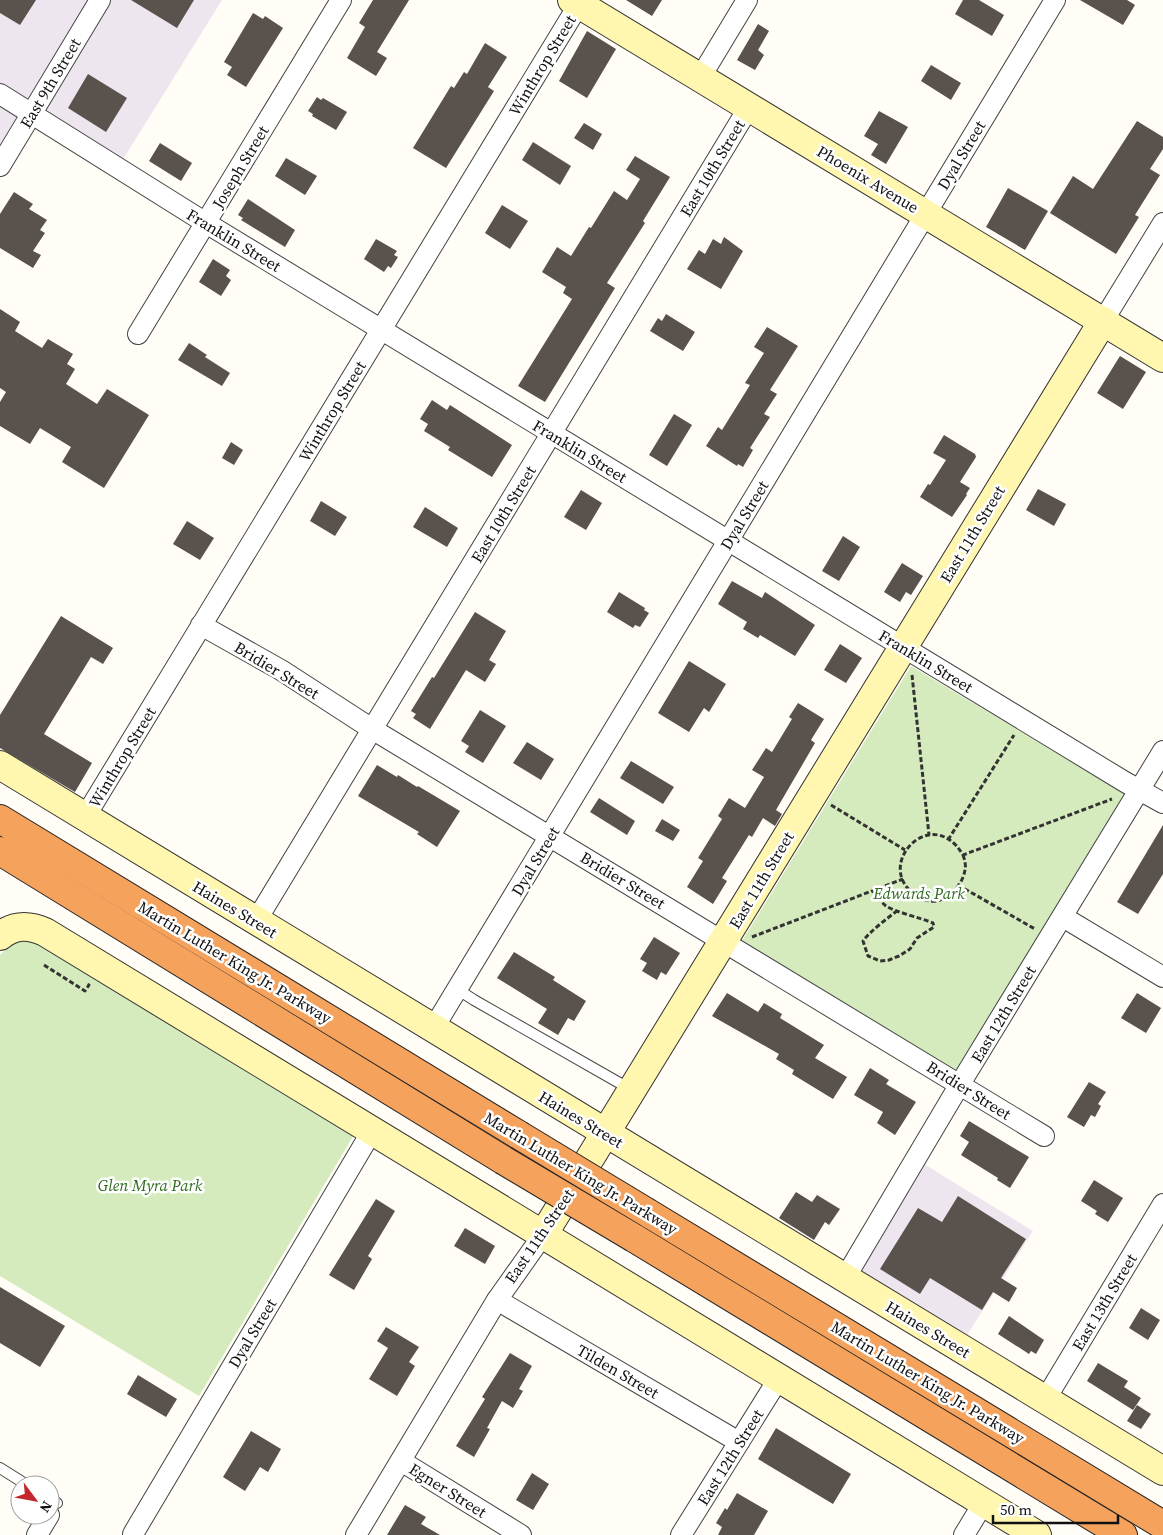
<svg xmlns="http://www.w3.org/2000/svg" width="1163" height="1535" viewBox="0 0 1163 1535" font-family="'Source Serif 4',serif">
<style>
.industrial{fill:#eee6ef}
.green{fill:#d5ebbd}
.building{fill:#5a524d}
.lines{fill:none;stroke-linecap:round;stroke-linejoin:round}
.lane-casing{stroke:#444;stroke-width:12}
.street-casing{stroke:#444;stroke-width:22}
.secondary-casing{stroke:#333;stroke-width:30}
.highway-casing{stroke:#222;stroke-width:30}
.path{stroke:#333;stroke-width:3;stroke-dasharray:5 2.5;stroke-linecap:butt}
.lane{stroke:#fff;stroke-width:10}
.street{stroke:#fff;stroke-width:20}
.secondary{stroke:#fff6b0;stroke-width:28}
.highway{stroke:#f5a25d;stroke-width:28}
.highway-bridge-casing{stroke:#222;stroke-width:30;stroke-linecap:butt}
.highway-bridge{stroke:#f5a25d;stroke-width:28}
.labels{text-anchor:middle;dominant-baseline:central;stroke-width:5;stroke-linejoin:round;paint-order:stroke}
.street-label{font-size:16px;fill:#111;stroke:#fff}
.park-label{font-size:16px;font-style:italic;fill:#2f6b1f;stroke:#fff}
</style>
<rect width="100%" height="100%" fill="#fffdf5"/>
<g class="industrial">
<polygon points="0,0 222,0 122,161 29,102 0,153"/>
<polygon points="924,1164 1033,1231 964,1340 856,1275"/>
</g>
<g class="green">
<polygon points="911,666 1125,794 958,1072 742,941"/>
<polygon points="18,938 43,945 355,1133 199,1396 0,1276 0,955"/>
</g>
<g class="building">
<polygon points="0,0 36,0 20,25 0,13"/>
<polygon points="131,0 194,0 177,28"/>
<polygon points="373,0 409,0 377,52 387,58 376,76 347,58 365,27 359,23"/>
<polygon points="626,0 662,0 652,16"/>
<polygon points="963,0 979,0 1004,15 992,36 955,14"/>
<polygon points="1080,0 1127,0 1135,5 1123,25"/>
<polygon points="253,13 263,19 265,16 283,28 246,87 227,75 232,67 224,62"/>
<polygon points="758,24 769,31 758,50 764,55 755,70 737,60"/>
<polygon points="587,31 616,49 587,98 559,81"/>
<polygon points="485,43 507,57 488,87 494,91 446,168 413,148 451,86 454,88 464,72 467,74"/>
<polygon points="931,65 961,83 951,100 921,81"/>
<polygon points="88,74 127,98 106,132 68,108"/>
<polygon points="317,97 321,100 323,98 347,112 336,130 312,116 313,114 308,111"/>
<polygon points="879,111 908,127 886,164 871,155 878,144 864,136"/>
<polygon points="1137,121 1163,137 1163,149 1150,169 1160,175 1135,215 1139,217 1116,254 1050,213 1073,176 1093,189"/>
<polygon points="584,123 602,134 593,150 574,138"/>
<polygon points="533,142 571,166 560,185 522,160"/>
<polygon points="160,143 192,163 181,181 149,161"/>
<polygon points="635,156 670,177 643,221 645,223 607,283 615,288 545,402 518,386 572,299 563,293 566,287 542,272 557,247 571,256 589,227 591,228 614,191 627,200 640,179 626,170"/>
<polygon points="286,158 317,176 305,195 275,176"/>
<polygon points="1008,188 1048,211 1025,250 986,227"/>
<polygon points="14,192 33,204 29,209 47,220 40,230 45,233 33,251 41,255 33,268 0,248 0,214"/>
<polygon points="248,199 295,230 285,247 241,220 243,218 238,215"/>
<polygon points="502,205 528,221 510,249 485,233"/>
<polygon points="724,237 743,251 721,289 687,269 699,250 705,254 713,239 721,244"/>
<polygon points="376,239 397,251 394,255 398,257 391,268 388,266 384,272 364,259"/>
<polygon points="213,259 230,270 226,276 231,280 221,296 199,282"/>
<polygon points="0,309 20,322 15,331 42,348 48,339 73,354 67,364 75,369 66,384 97,404 107,389 149,415 104,488 62,462 71,447 40,428 30,444 0,426 0,402 6,392 0,388"/>
<polygon points="666,314 695,332 683,351 650,331 658,318 662,321"/>
<polygon points="767,327 798,346 770,390 777,394 764,414 770,417 750,448 753,450 743,467 738,464 737,466 706,446 718,427 722,430 750,385 745,383 764,353 754,347"/>
<polygon points="189,343 207,355 205,357 230,373 222,386 178,360"/>
<polygon points="1120,356 1146,372 1123,409 1097,393"/>
<polygon points="432,400 447,410 450,405 512,445 492,477 448,450 450,447 424,431 428,424 420,419"/>
<polygon points="674,414 692,425 667,466 649,455"/>
<polygon points="944,435 975,454 976,457 960,482 970,488 966,494 967,495 952,517 920,497 928,484 930,485 946,460 933,453"/>
<polygon points="231,442 243,450 234,465 222,458"/>
<polygon points="1038,489 1066,504 1054,526 1026,510"/>
<polygon points="581,490 602,503 586,530 564,517"/>
<polygon points="321,501 347,517 335,536 310,521"/>
<polygon points="425,507 458,528 447,547 413,527"/>
<polygon points="187,521 214,538 200,560 173,544"/>
<polygon points="843,536 860,547 839,581 822,571"/>
<polygon points="902,563 923,576 911,595 906,592 900,602 884,592"/>
<polygon points="732,581 762,598 765,592 815,625 795,656 760,635 758,638 743,629 747,622 718,604"/>
<polygon points="619,592 645,608 644,610 649,613 640,627 635,625 633,628 607,612"/>
<polygon points="475,612 506,631 489,660 496,664 485,682 466,670 430,729 413,718 416,714 411,711 432,677 434,678"/>
<polygon points="61,616 113,648 103,664 91,657 44,734 92,763 75,792 0,748 0,715"/>
<polygon points="840,644 862,658 846,683 824,670"/>
<polygon points="689,661 726,684 709,712 704,708 689,732 658,713"/>
<polygon points="798,703 824,719 811,740 815,743 776,810 782,814 775,826 763,818 752,837 749,835 722,878 727,881 713,904 687,887 703,861 698,858 722,819 718,816 729,798 745,808 764,777 752,770 766,748 772,752 792,719 789,717"/>
<polygon points="480,710 506,726 483,763 465,752 469,746 461,741"/>
<polygon points="527,742 554,759 541,780 513,763"/>
<polygon points="631,761 674,787 663,804 620,778"/>
<polygon points="377,765 397,777 398,775 417,787 418,786 460,811 437,847 417,834 419,832 358,796"/>
<polygon points="599,798 635,821 627,835 590,812"/>
<polygon points="662,819 680,830 673,841 655,831"/>
<polygon points="1163,825 1163,874 1138,914 1117,902"/>
<polygon points="654,937 680,953 666,975 661,972 657,980 642,971 647,963 640,959"/>
<polygon points="514,952 555,977 553,980 586,1001 574,1021 568,1018 558,1035 538,1023 547,1009 497,978"/>
<polygon points="727,993 758,1012 764,1003 782,1014 780,1018 824,1045 815,1058 847,1077 833,1099 792,1074 794,1070 776,1059 779,1054 712,1016"/>
<polygon points="1137,993 1161,1008 1146,1033 1121,1018"/>
<polygon points="870,1068 889,1080 886,1084 916,1102 895,1135 877,1123 883,1112 854,1095"/>
<polygon points="1089,1082 1106,1092 1098,1104 1101,1106 1095,1117 1091,1115 1084,1127 1067,1117"/>
<polygon points="969,1121 1029,1157 1010,1188 997,1180 998,1178 961,1155 969,1142 960,1136"/>
<polygon points="1094,1180 1123,1198 1108,1222 1095,1214 1097,1211 1081,1201"/>
<polygon points="796,1192 812,1202 817,1195 840,1209 829,1225 825,1222 814,1240 779,1218"/>
<polygon points="958,1196 1026,1239 1001,1278 1017,1288 1009,1302 993,1292 982,1310 930,1278 920,1294 880,1269 918,1208 942,1222"/>
<polygon points="376,1199 395,1211 368,1256 372,1259 354,1290 329,1275"/>
<polygon points="465,1228 495,1246 485,1264 454,1246"/>
<polygon points="0,1287 65,1326 40,1367 0,1343"/>
<polygon points="1141,1308 1160,1320 1148,1340 1129,1328"/>
<polygon points="1009,1316 1044,1340 1036,1354 1031,1351 1029,1354 998,1334"/>
<polygon points="386,1327 419,1347 409,1362 415,1366 397,1396 369,1379 388,1348 377,1341"/>
<polygon points="510,1353 532,1366 519,1389 523,1391 513,1408 502,1401 487,1428 490,1429 474,1457 456,1446 485,1399 482,1397"/>
<polygon points="1098,1363 1128,1381 1124,1387 1141,1398 1133,1410 1087,1381"/>
<polygon points="138,1375 177,1399 166,1417 127,1394"/>
<polygon points="1137,1405 1151,1414 1141,1429 1127,1421"/>
<polygon points="776,1428 851,1474 833,1504 758,1459"/>
<polygon points="251,1431 281,1449 268,1472 260,1467 245,1491 223,1477"/>
<polygon points="532,1473 549,1484 533,1510 516,1500"/>
<polygon points="737,1493 768,1511 754,1535 718,1535 722,1527 716,1523 725,1508 727,1510"/>
<polygon points="405,1505 426,1517 421,1524 440,1535 387,1535"/>
</g>
<g class="lines">
<defs>
<g id="lane">
<polyline points="457,989 474,1000 630,1089"/>
<polyline points="0,1468 27,1485"/>
<polyline points="50,1499 57,1503"/>
</g>
<g id="street">
<polyline points="700,78 747,0"/>
<polyline points="0,94 206,223 1125,782 1163,803"/>
<polyline points="0,166 100,0"/>
<polyline points="1103,321 1163,223"/>
<polyline points="138,334 341,0"/>
<polyline points="201,625 281,670 372,729 1044,1136"/>
<polyline points="85,817 579,4"/>
<polyline points="1063,917 1163,977"/>
<polyline points="256,921 749,107"/>
<polyline points="433,1029 1055,0"/>
<polyline points="845,1278 960,1084 1163,751"/>
<polyline points="497,1300 739,1442"/>
<polyline points="1045,1400 1163,1204"/>
<polyline points="401,1461 521,1535"/>
<polyline points="133,1534 372,1131"/>
<polyline points="37,1535 49,1515"/>
<polyline points="356,1535 497,1300 543,1235"/>
<polyline points="681,1535 779,1378"/>
<polyline points="964,1535 984,1502"/>
</g>
<g id="secondary">
<polyline points="572,0 1163,358"/>
<polyline points="0,765 1163,1471"/>
<path d="M 0,936 C 15,924 29,925 45,932 L 1037,1535"/>
<polyline points="543,1235 1103,321"/>
</g>
<g id="highway">
<polyline points="0,819 519,1135"/>
<polyline points="0,851 503,1160"/>
<polyline points="648,1213 1163,1525"/>
<polyline points="634,1238 1123,1535"/>
</g>
</defs>
<use href="#lane" class="lane-casing"/>
<use href="#street" class="street-casing"/>
<use href="#secondary" class="secondary-casing"/>
<use href="#highway" class="highway-casing"/>
<g class="path">
<polyline points="912,675 929,835"/>
<polyline points="831,805 905,850"/>
<polyline points="948,840 1014,735"/>
<path d="M 963,855 C 965,860 966,866 965,870 C 962,888 942,908 923,899 C 866,873 930,799 963,855 L 1112,799"/>
<polyline points="958,885 1035,929"/>
<path d="M 873,891 C 877,896 881,902 886,906 C 895,912 921,918 933,923 L 934,927 L 917,938 L 910,949 L 899,956 L 889,960 L 880,961 L 868,956 L 863,941 C 870,931 888,918 898,910"/>
<polyline points="752,937 903,879"/>
<polyline points="44,965 85,991 89,985 87,984"/>
</g>
<use href="#lane" class="lane"/>
<use href="#street" class="street"/>
<use href="#secondary" class="secondary"/>
<use href="#highway" class="highway"/>
<defs>
<g id="highway-bridge">
<polyline points="519,1135 648,1213"/>
<polyline points="503,1160 634,1238"/>
</g>
</defs>
<use href="#highway-bridge" class="highway-bridge-casing"/>
<use href="#highway-bridge" class="highway-bridge"/>
</g>
<g class="labels">
<g class="street-label">
<text transform="translate(542 65) rotate(-59)">Winthrop Street</text>
<text transform="translate(50 83) rotate(-59)">East 9th Street</text>
<text transform="translate(961 155) rotate(-59)">Dyal Street</text>
<text transform="translate(240 167) rotate(-59)">Joseph Street</text>
<text transform="translate(712 168) rotate(-59)">East 10th Street</text>
<text transform="translate(868 179) rotate(31)">Phoenix Avenue</text>
<text transform="translate(234 240) rotate(31)">Franklin Street</text>
<text transform="translate(332 411) rotate(-59)">Winthrop Street</text>
<text transform="translate(580 451) rotate(31)">Franklin Street</text>
<text transform="translate(503 514) rotate(-59)">East 10th Street</text>
<text transform="translate(744 515) rotate(-59)">Dyal Street</text>
<text transform="translate(972 534) rotate(-59)">East 11th Street</text>
<text transform="translate(926 661) rotate(31)">Franklin Street</text>
<text transform="translate(277 670) rotate(31)">Bridier Street</text>
<text transform="translate(122 757) rotate(-59)">Winthrop Street</text>
<text transform="translate(535 861) rotate(-59)">Dyal Street</text>
<text transform="translate(623 880) rotate(31)">Bridier Street</text>
<text transform="translate(761 880) rotate(-59)">East 11th Street</text>
<text transform="translate(235 909) rotate(31)">Haines Street</text>
<text transform="translate(235 962) rotate(31)">Martin Luther King Jr. Parkway</text>
<text transform="translate(1003 1014) rotate(-59)">East 12th Street</text>
<text transform="translate(969 1090) rotate(32)">Bridier Street</text>
<text transform="translate(581 1119) rotate(31)">Haines Street</text>
<text transform="translate(581 1173) rotate(31)">Martin Luther King Jr. Parkway</text>
<text transform="translate(539 1236) rotate(-56)">East 11th Street</text>
<text transform="translate(1104 1302) rotate(-59)">East 13th Street</text>
<text transform="translate(928 1329) rotate(31)">Haines Street</text>
<text transform="translate(252 1333) rotate(-59)">Dyal Street</text>
<text transform="translate(618 1371) rotate(30)">Tilden Street</text>
<text transform="translate(928 1382) rotate(31)">Martin Luther King Jr. Parkway</text>
<text transform="translate(730 1457) rotate(-58)">East 12th Street</text>
<text transform="translate(448 1490) rotate(32)">Egner Street</text>
</g>
<g class="park-label">
<text x="919" y="893">Edwards Park</text>
<text x="150" y="1185">Glen Myra Park</text>
</g>
</g>
<g transform="translate(35 1500) rotate(122)"><circle r="24" fill="#ffffff" stroke="#a0a0a0"/>
<path d="M0-4L9 19L0 12L-9 19Z" fill="#c4262e"/>
<text y="-8" font-size="14" font-weight="bold" text-anchor="middle" fill="#111111">N</text>
</g>
<path d="M993 1515v8h125v-8" fill="none" stroke="#111111" stroke-width="2.5"/>
<text x="1000" y="1515" font-size="15" fill="#111111" stroke="#ffffff" stroke-width="4" paint-order="stroke">50 m</text>
</svg>
